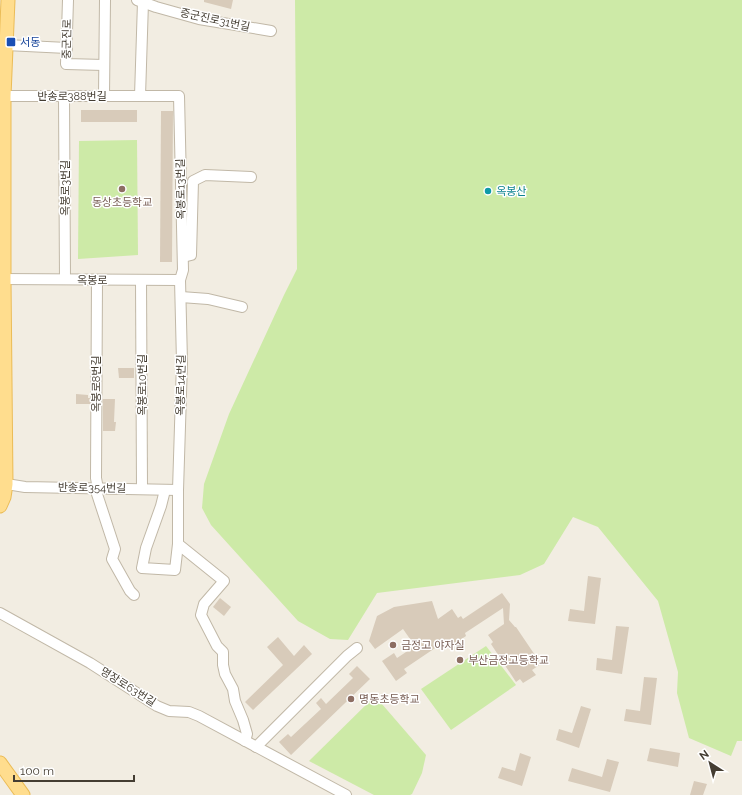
<svg xmlns="http://www.w3.org/2000/svg" width="742" height="795" viewBox="0 0 742 795" font-family="Raleway,'Noto Sans KR',sans-serif">
<style>
.green{fill:#cdeaa7}
.building{fill:#d8cbba}
.lines{fill:none;stroke-linecap:round;stroke-linejoin:round}
.minor-casing{stroke:#c1b8a7;stroke-width:12}
.major-casing{stroke:#ebbc57;stroke-width:15}
.minor{stroke:#fff;stroke-width:10}
.major{stroke:#ffdd8e;stroke-width:13}
.transit-dot{fill:#1a4fb4;stroke:#fff;stroke-width:1.5}
.education-dot{fill:#8d6e63;stroke:#fff;stroke-width:1.5}
.culture-dot{fill:#0f9aa8;stroke:#fff;stroke-width:1.5}
.labels{text-anchor:middle;dominant-baseline:central;stroke-width:3;stroke-linejoin:round;paint-order:stroke}
.street-label{font-size:11px;fill:#443d32;stroke:#fff}
.transit-label{font-size:11px;fill:#164399;stroke:#fff;text-anchor:start}
.culture-label{font-size:11px;fill:#0d838f;stroke:#fff;text-anchor:start}
.education-label{font-size:11px;fill:#785e54;stroke:#fff;text-anchor:start}
</style>
<rect width="100%" height="100%" fill="#f2ede2"/>
<g class="green">
<polygon points="295,0 742,0 742,741 737,741 731,756 689,738 677,693 678,672 658,601 598,527 573,517 544,564 520,575 377,593 348,640 330,639 298,621 211,525 202,508 204,484 229,414 284,295 297,269"/>
<polygon points="137,140 138,255 78,259 79,141"/>
<polygon points="486,646 516,685 451,730 421,689"/>
<polygon points="375,696 426,755 422,773 412,794 410,795 374,795 309,761"/>
</g>
<g class="building">
<polygon points="204,0 233,0 231,9 204,2"/>
<rect x="81" y="110" width="56" height="12"/>
<polygon points="161,111 173,111 172,262 160,262"/>
<polygon points="118,368 134,368 134,378 119,378"/>
<polygon points="76,394 88,395 88,398 90,398 90,404 76,404"/>
<polygon points="103,399 115,399 114,422 116,422 115,431 103,431"/>
<polygon points="588,576 601,578 595,624 568,621 570,609 584,611"/>
<polygon points="502,593 510,604 509,620 515,627 516,627 541,664 532,670 536,675 523,683 520,679 516,682 491,644 493,642 488,635 504,624 503,608 465,633 466,636 451,646 447,640 404,669 407,673 396,681 382,661 394,653 397,658 415,646 403,629 375,649 369,641 377,616 394,607 432,601 438,619 452,609 458,618 461,616 463,619"/>
<polygon points="220,598 231,607 224,616 213,607"/>
<polygon points="616,626 629,627 622,674 596,670 597,658 612,660"/>
<polygon points="278,637 294,656 304,645 312,654 253,710 245,702 283,665 267,647"/>
<polygon points="357,666 370,679 291,755 279,742 288,734 291,737 321,709 316,703 321,698 326,704 353,678 349,674"/>
<polygon points="644,677 657,678 651,725 624,721 626,709 640,711"/>
<polygon points="581,706 591,709 579,748 556,740 559,729 572,733"/>
<polygon points="650,748 680,753 678,767 647,761"/>
<polygon points="520,753 531,757 522,786 498,778 502,767 515,771"/>
<polygon points="607,759 619,762 610,792 568,781 572,768 602,777"/>
<polygon points="694,781 707,784 703,795 690,795"/>
</g>
<g class="lines">
<defs>
<g id="minor">
<polyline points="68,0 66,64 104,65"/>
<polyline points="137,0 156,7 199,19 271,31"/>
<polyline points="6,45 67,48"/>
<polyline points="0,96 179,96 183,270 180,280 182,362 178,490 178,544 224,581 204,604 201,615 217,646 223,652 223,665 225,674 233,689 235,701 243,720 247,734 245,741"/>
<polyline points="64,96 65,279"/>
<polyline points="104,96 105,0"/>
<polyline points="140,96 143,2"/>
<polyline points="183,257 191,255 193,181 205,175 251,177"/>
<polyline points="0,279 180,280"/>
<polyline points="97,280 96,478 98,489 96,491 115,549 112,559 130,591 134,595"/>
<polyline points="141,280 142,489"/>
<polyline points="181,297 208,299 242,307"/>
<polyline points="0,483 25,487 178,490"/>
<polyline points="165,490 161,506 146,548 142,568 175,570 178,544"/>
<polyline points="0,613 90,663 157,706 169,711 189,712 199,716 346,795"/>
<polyline points="256,747 347,656 357,648"/>
</g>
<g id="major">
<polyline points="0,506 4,497 6,484 4,279 4,96 8,0"/>
<polyline points="0,763 23,795"/>
</g>
</defs>
<use href="#minor" class="minor-casing"/>
<use href="#major" class="major-casing"/>
<use href="#minor" class="minor"/>
<use href="#major" class="major"/>
</g>
<rect class="transit-dot" x="6" y="37" width="10" height="10" rx="2"/>
<g class="education-dot">
<circle cx="122" cy="189" r="4"/>
<circle cx="393" cy="645" r="4"/>
<circle cx="460" cy="660" r="4"/>
<circle cx="351" cy="699" r="4"/>
</g>
<circle class="culture-dot" cx="488" cy="191" r="4"/>
<g class="labels">
<g class="street-label">
<text transform="translate(215 20) rotate(12)">중군진로31번길</text>
<text transform="translate(67 39) rotate(-89)">중군진로</text>
<text x="72" y="96">반송로388번길</text>
<text transform="translate(65 188) rotate(-90)">옥봉로3번길</text>
<text transform="translate(181 189) rotate(-91)">옥봉로13번길</text>
<text x="92" y="280">옥봉로</text>
<text transform="translate(96 384) rotate(-90)">옥봉로8번길</text>
<text transform="translate(142 385) rotate(-90)">옥봉로10번길</text>
<text transform="translate(181 385) rotate(-89)">옥봉로14번길</text>
<text transform="translate(92 488) rotate(1)">반송로354번길</text>
<text transform="translate(128 687) rotate(32)">명장로63번길</text>
</g>
<g class="transit-label">
<text x="20" y="42">서동</text>
</g>
<g class="culture-label">
<text x="496" y="191">옥봉산</text>
</g>
<g class="education-label">
<text x="122" y="202" text-anchor="middle">동상초등학교</text>
<text x="401" y="645">금정고 야자실</text>
<text x="468" y="660">부산금정고등학교</text>
<text x="359" y="699">명동초등학교</text>
</g>
</g>
<g transform="translate(710 763) rotate(324)" stroke="#ffffff" stroke-width="3" paint-order="stroke">
<path d="M0-3L7 15L0 10L-7 15Z" fill="#443d32"/>
<text y="-6" font-size="11" font-weight="bold" text-anchor="middle" fill="#443d32">N</text>
</g>
<path d="M14 775v6h120v-6" fill="none" stroke="#443d32" stroke-width="2"/>
<text x="20" y="775" font-size="12" fill="#443d32" stroke="#ffffff" stroke-width="3" paint-order="stroke">100 m</text>
</svg>
